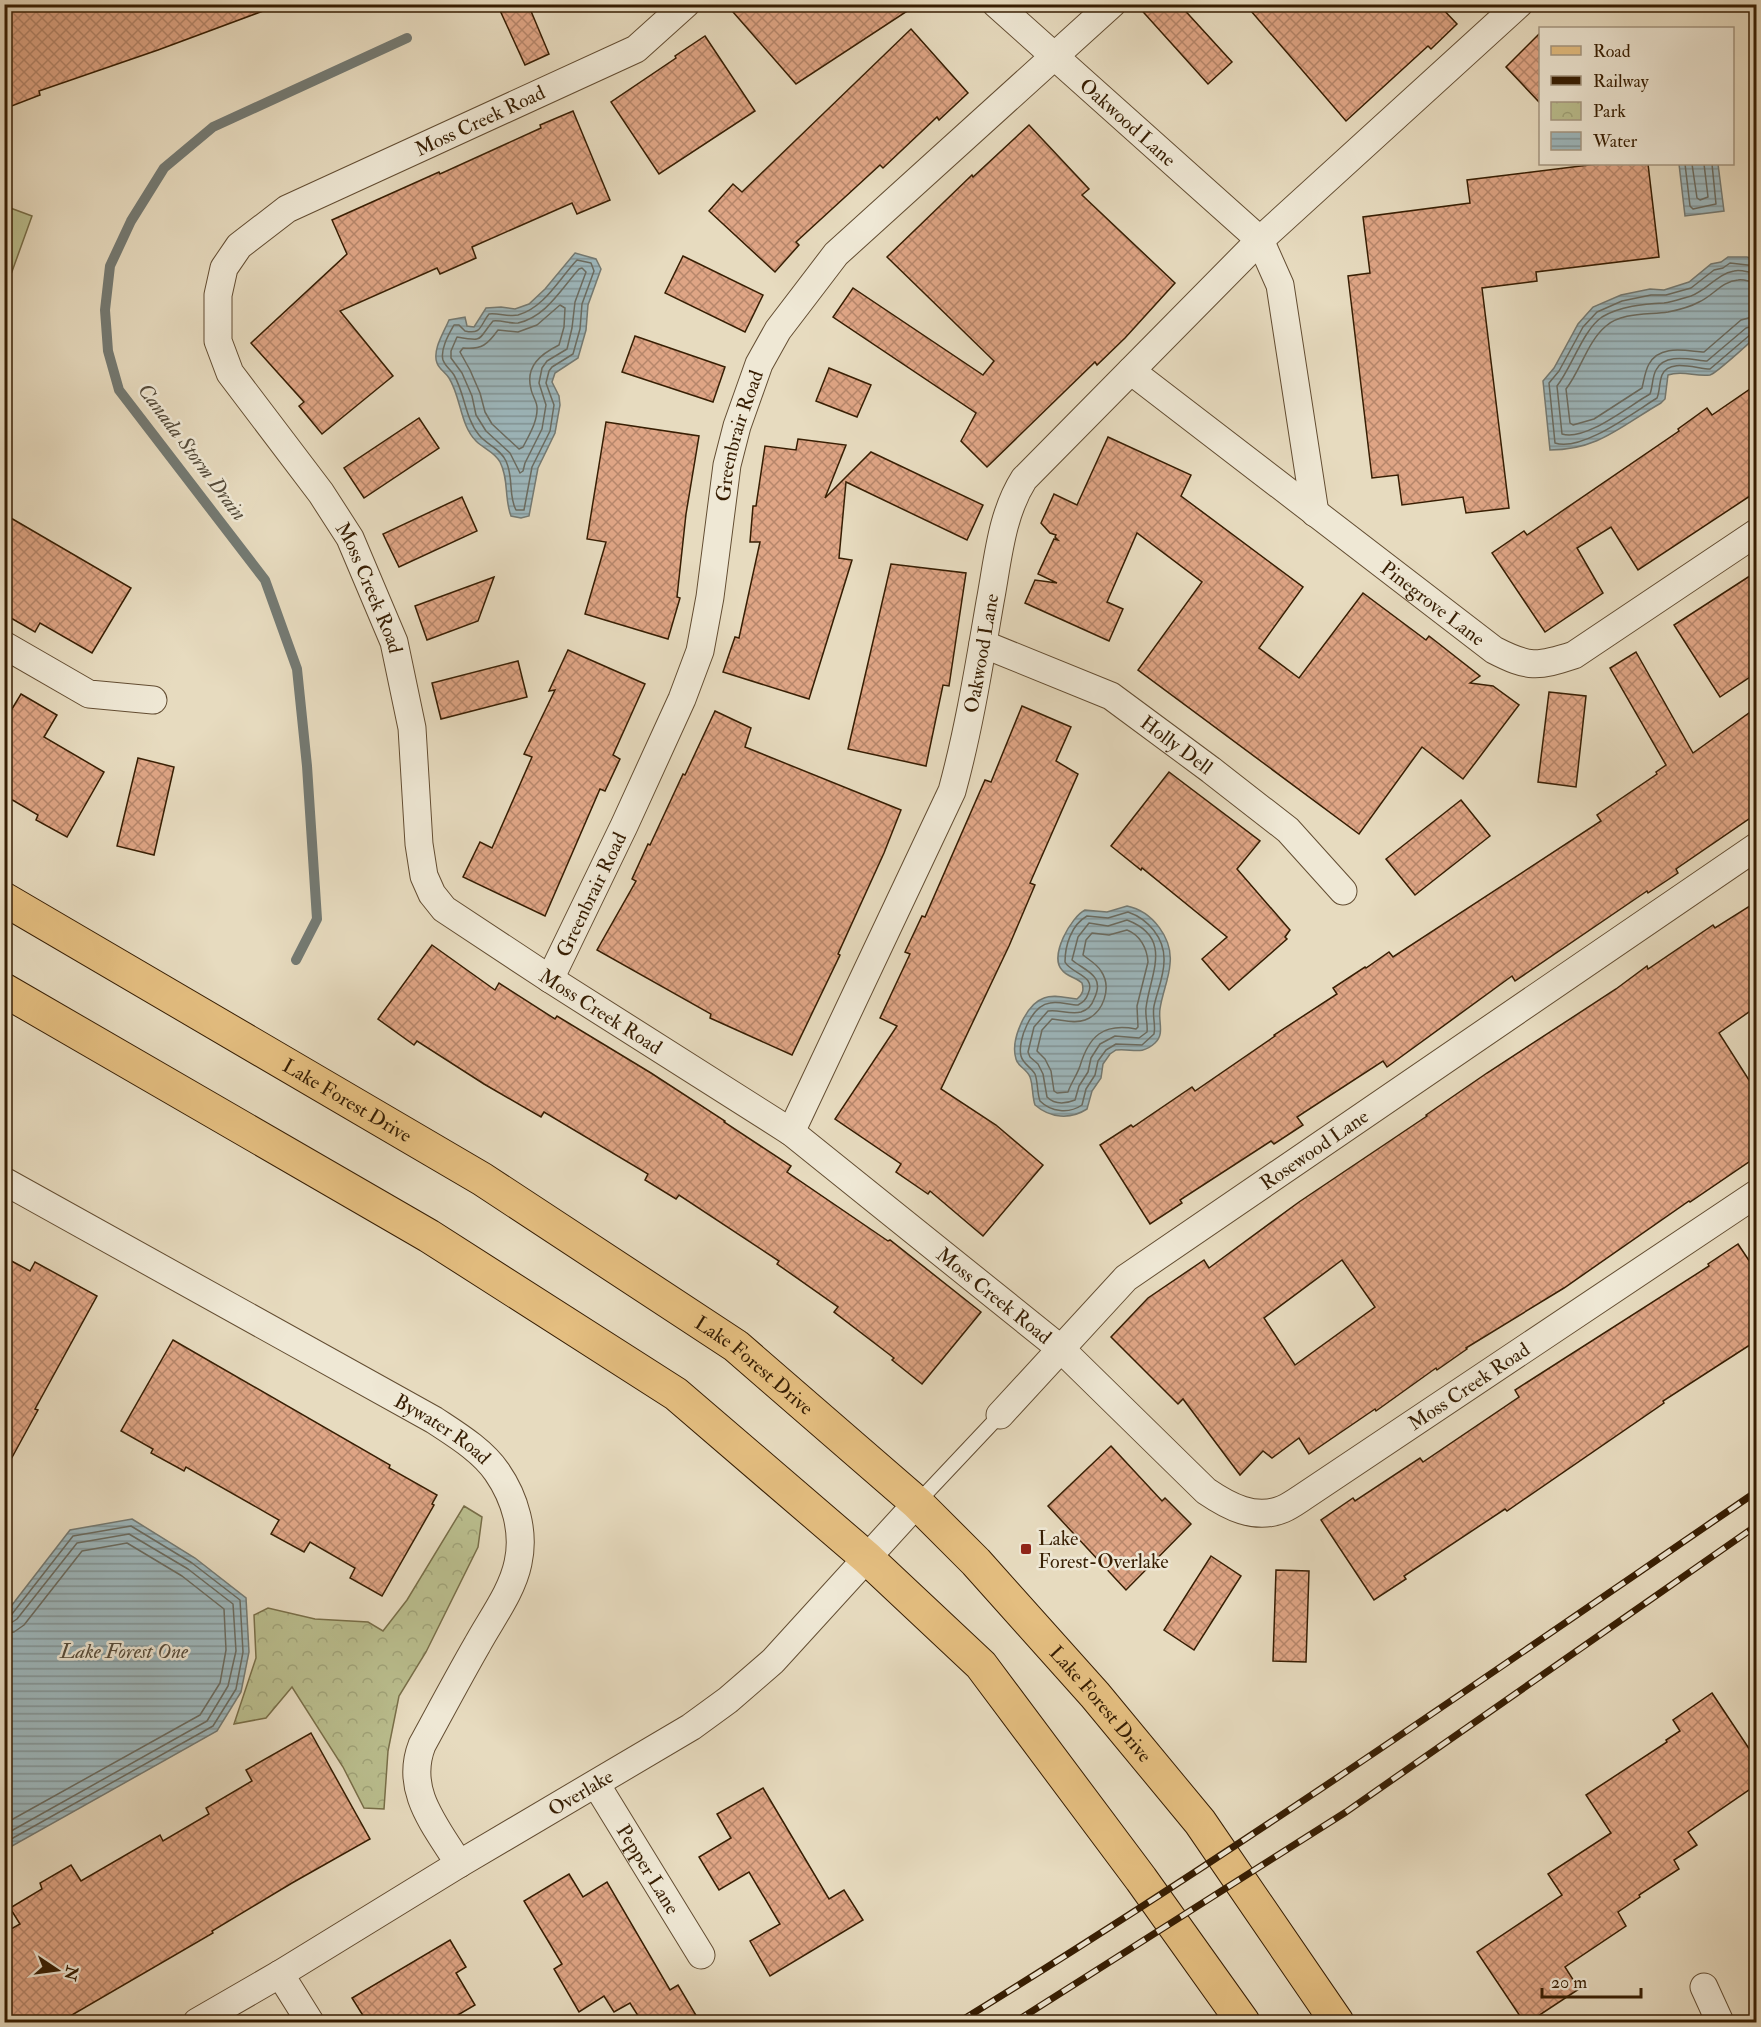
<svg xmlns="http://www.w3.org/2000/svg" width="1761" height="2027" viewBox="0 0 1761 2027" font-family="'IM FELL Double Pica',serif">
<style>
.grass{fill:#babe8e;stroke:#786e48;stroke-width:1.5}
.park{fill:url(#park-crowns);stroke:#786e48;stroke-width:1.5}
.water{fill:url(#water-rules);stroke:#747a73;stroke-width:1.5}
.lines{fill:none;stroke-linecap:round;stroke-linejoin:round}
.shore{stroke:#6a6b60;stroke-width:1.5}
.stream{stroke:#747a73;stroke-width:10}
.building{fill:url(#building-cross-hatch);stroke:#371e03;stroke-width:1.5;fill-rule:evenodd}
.lane-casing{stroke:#634d32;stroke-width:16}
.street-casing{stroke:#634d32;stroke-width:29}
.primary-casing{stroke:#371e03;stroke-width:35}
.lane{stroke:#efe8d5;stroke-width:14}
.street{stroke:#efe8d5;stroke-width:27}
.primary{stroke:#e4be80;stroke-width:33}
.rail-casing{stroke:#371e03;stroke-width:7}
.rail{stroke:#efe8d5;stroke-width:4.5;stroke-dasharray:14;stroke-linecap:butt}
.poi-dot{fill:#8f2418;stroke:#efe8d5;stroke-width:2}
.labels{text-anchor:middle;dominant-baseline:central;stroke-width:5;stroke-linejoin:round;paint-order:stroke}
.street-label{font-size:20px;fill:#371e03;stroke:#efe8d5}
.poi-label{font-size:20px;fill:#371e03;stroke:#efe8d5;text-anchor:start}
.water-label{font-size:21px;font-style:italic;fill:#564c3b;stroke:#efe8d5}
</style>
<defs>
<pattern id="park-crowns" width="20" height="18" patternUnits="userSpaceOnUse" patternTransform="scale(1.5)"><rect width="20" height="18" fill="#babe8e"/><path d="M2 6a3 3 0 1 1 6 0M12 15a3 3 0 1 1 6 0" fill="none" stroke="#a0a379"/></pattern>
<pattern id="water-rules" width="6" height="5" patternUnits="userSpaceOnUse" patternTransform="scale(1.5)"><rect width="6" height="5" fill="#9db8be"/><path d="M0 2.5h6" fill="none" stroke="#819598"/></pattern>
<pattern id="building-cross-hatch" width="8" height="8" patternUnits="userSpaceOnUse" patternTransform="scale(1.5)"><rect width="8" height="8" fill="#dfa585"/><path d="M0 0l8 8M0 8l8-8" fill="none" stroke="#b6866b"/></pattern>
</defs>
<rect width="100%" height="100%" fill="#e7dbbf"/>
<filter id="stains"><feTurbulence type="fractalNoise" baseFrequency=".00333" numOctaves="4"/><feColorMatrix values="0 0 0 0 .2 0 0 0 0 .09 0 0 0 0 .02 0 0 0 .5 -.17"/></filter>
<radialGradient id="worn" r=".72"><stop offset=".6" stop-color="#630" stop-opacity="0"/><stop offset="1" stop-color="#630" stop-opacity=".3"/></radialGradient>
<polygon class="grass" points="5,206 32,216 5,291 4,206"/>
<polygon class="park" points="464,1506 482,1517 478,1547 426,1652 399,1696 388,1751 384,1809 364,1808 343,1767 292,1687 266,1718 234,1724 256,1658 254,1615 268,1608 315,1619 368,1622 383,1631 407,1600"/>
<g class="water">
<polygon points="1679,164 1718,164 1724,211 1685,216"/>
<path d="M 575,253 L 596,259 L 601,269 L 588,305 L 586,330 L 578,358 L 555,373 L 552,382 L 559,396 L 560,405 L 555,433 L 538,468 L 529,516 L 521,518 L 511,516 C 504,498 509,479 500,462 C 495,452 484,449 476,441 C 460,425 461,397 449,378 C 446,373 439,369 437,363 C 432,350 444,332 449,320 L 465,317 L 467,326 L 474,327 L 486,308 L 501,307 L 515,309 L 529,304 L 545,289 Z"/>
<path d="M 1728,257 L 1747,257 L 1756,260 L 1756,336 C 1751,342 1715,374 1710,375 C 1695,377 1683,370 1668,375 L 1665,399 L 1661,403 C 1621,426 1598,450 1550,450 L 1543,381 L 1554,368 L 1578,324 L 1593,307 L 1621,295 L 1650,289 L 1664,290 L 1689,282 L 1711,264 L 1721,262 Z"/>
<path d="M 1127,906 C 1152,911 1173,938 1170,964 C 1169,979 1162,994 1160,1009 C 1158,1021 1165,1034 1155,1043 C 1141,1056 1132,1048 1116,1050 L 1110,1054 L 1103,1064 L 1101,1078 L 1092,1091 L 1087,1109 C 1070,1120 1050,1118 1035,1105 C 1032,1096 1033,1085 1030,1077 C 1027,1069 1018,1067 1016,1059 C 1010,1040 1026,1004 1044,998 C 1054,994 1066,998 1077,999 C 1083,994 1084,990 1082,983 C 1077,978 1066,976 1062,970 C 1049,956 1071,917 1085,910 L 1107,912 Z"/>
<polygon points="132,1519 195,1558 246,1598 249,1652 241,1692 217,1731 5,1850 5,1614 70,1530"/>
</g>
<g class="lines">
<g class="shore">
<polyline points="1685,164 1690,206 1693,209 1716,204 1712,164"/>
<polyline points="1692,164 1697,198 1700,200 1708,197 1704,164"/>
<path d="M 577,260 L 591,263 L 594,271 L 582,304 L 580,329 L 573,354 L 552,367 L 549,371 L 546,383 L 554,405 L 550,431 L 532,467 L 524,510 L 516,510 C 508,495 514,479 506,461 C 500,448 487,445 479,435 C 465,418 465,394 454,375 C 451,370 445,366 443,360 C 440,349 449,334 454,325 L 459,325 L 465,331 C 482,335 480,325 489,314 C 499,313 509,317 518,315 C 544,308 559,279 577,260 Z"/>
<path d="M 1756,266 L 1730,263 L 1723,268 L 1714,270 L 1691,288 L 1666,295 L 1651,295 L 1622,301 L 1597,312 L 1583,327 L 1559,371 L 1549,383 L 1555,443 C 1582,452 1634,412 1657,398 C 1660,391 1659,383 1662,375 C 1669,358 1697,369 1710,369 L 1751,334 L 1756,333"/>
<path d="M 582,268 L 586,272 L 575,302 L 572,328 L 567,349 L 547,361 L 542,368 L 539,383 L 546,405 L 542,429 L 525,463 L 523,471 L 520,473 L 510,453 L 486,431 L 476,415 L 472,396 L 462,373 L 451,358 L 451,351 L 457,337 C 485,342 477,340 493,321 C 502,320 510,324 518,323 C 546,317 561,289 579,269 Z"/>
<path d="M 1756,273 C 1749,273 1741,269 1734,271 C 1717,274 1707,290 1691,296 C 1683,298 1673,302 1664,303 C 1644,304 1620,306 1602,317 C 1583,330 1572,367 1557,386 L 1562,434 C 1585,442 1630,405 1650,394 C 1653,386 1652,377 1656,370 C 1665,352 1692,360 1707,361 L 1746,328 L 1756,325"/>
<path d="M 1756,282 C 1750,282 1744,279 1738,280 C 1722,281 1713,296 1699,302 C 1690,307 1678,310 1668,312 C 1649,315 1622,312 1606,326 C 1587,342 1581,370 1566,389 L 1570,423 L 1573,425 L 1594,419 L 1642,388 C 1644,380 1645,371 1649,364 C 1660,344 1686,351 1704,352 L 1741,320 L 1756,316"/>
<path d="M 560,305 L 565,308 L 564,327 L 559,345 C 541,354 525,366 531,389 C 532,395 537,402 537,407 C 538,421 529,435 523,447 L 519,449 L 492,424 L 485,412 L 480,393 L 470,370 L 460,352 L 463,348 C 482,350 488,344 498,330 L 518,332 L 537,325 Z"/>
<path d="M 1128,912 C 1148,919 1165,938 1164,961 C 1164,976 1157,992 1154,1006 C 1152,1016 1156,1025 1154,1034 L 1142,1045 L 1116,1044 L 1106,1050 L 1098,1061 L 1095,1075 L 1086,1089 L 1082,1105 C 1069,1114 1051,1112 1040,1101 C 1037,1093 1038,1082 1035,1074 C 1031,1067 1023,1064 1021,1056 C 1017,1040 1032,1005 1050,1003 C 1059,1001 1069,1005 1078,1005 C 1083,1002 1086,1000 1088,994 C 1097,975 1071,974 1065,962 C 1065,946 1071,925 1087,916 L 1108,918 Z"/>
<path d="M 1127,920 C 1174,938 1150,974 1146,1008 C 1145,1016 1148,1024 1147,1032 L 1139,1038 L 1115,1036 L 1100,1044 L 1091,1058 L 1088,1072 L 1079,1086 L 1075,1100 C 1065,1104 1055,1105 1047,1097 L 1043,1074 L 1038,1064 L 1030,1057 L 1028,1052 L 1034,1027 L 1048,1011 C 1058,1009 1070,1015 1081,1012 C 1087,1010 1092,1005 1094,999 C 1106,975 1085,971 1072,960 L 1078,937 L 1089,923 L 1108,926 Z"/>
<path d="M 1127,930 C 1140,935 1147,948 1148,962 L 1137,1006 L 1138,1027 L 1136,1029 C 1103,1023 1089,1036 1080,1066 C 1077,1075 1071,1083 1068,1092 L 1057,1093 L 1054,1091 L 1051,1071 L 1045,1059 L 1037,1051 L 1042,1030 L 1052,1019 C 1063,1020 1075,1024 1085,1020 C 1104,1013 1112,987 1101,971 C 1097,964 1089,960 1083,955 L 1086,940 L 1092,933 L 1109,935 Z"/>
<polyline points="4,1617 12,1614 73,1536 131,1526 192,1563 240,1600 243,1652 236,1689 213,1726 4,1843"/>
<polyline points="4,1624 11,1623 17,1619 77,1543 129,1534 188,1569 233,1604 236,1651 228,1686 207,1721 4,1835"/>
<polyline points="4,1633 14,1632 24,1625 82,1551 127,1543 182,1576 224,1609 226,1650 220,1683 200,1715 4,1824"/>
</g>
<polyline class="stream" points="296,960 317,919 307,766 297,669 265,580 119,390 108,351 105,310 110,266 131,221 164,168 213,127 407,38"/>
</g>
<g class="building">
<polygon points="22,4 274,4 274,7 158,50 39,91 40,95 4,109 4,11"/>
<polygon points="497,4 528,4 549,54 525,65"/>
<polygon points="726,4 918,4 796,84"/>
<polygon points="1136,4 1179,4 1232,62 1208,84"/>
<polygon points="1245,4 1438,4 1457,24 1431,49 1428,46 1346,121"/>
<polygon points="911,29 968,93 939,120 937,117 883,168 880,165 796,242 799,245 775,272 709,211 733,184 742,192"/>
<polygon points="1540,33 1540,103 1506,67"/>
<polygon points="705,36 755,111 659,174 611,102 676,58 675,56"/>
<polygon points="573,111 610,200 577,214 572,203 472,247 476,258 440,274 437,268 340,311 393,376 322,434 299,406 304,402 251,343 347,254 332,220 439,172 440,174 541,128 540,125"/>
<polygon points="1029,125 1089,189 1082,195 1175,283 1125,338 1097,365 1095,362 987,467 961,441 976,413 833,317 853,288 983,375 994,361 887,257 972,175 973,177"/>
<polygon points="1597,164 1648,164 1659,257 1536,272 1537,281 1482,288 1509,508 1466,513 1463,497 1402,505 1398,475 1372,478 1348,276 1370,273 1363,217 1470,203 1467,180"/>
<polygon points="683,256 763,295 745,332 665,293"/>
<polygon points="635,336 725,367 713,402 622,372"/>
<polygon points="829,368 871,385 857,417 816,401"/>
<polygon points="1756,385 1756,492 1638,570 1611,527 1577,548 1603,593 1545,632 1492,553 1524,531 1527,535 1679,431 1678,429 1707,408 1712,415"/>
<polygon points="419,418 439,448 364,498 344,468"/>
<polygon points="606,422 699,436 686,514 677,597 680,598 668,639 585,614 606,542 587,539"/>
<polygon points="1108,437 1191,475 1181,496 1303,587 1259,648 1299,678 1363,593 1426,640 1429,636 1480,676 1470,683 1493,686 1519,705 1463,779 1422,747 1359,834 1138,670 1202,582 1137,533 1107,602 1123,609 1109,641 1025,603 1035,580 1057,583 1038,574 1054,539 1058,540 1055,537 1056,535 1050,533 1041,523 1054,494 1077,505"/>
<polygon points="798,439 846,445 825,498 871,452 983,505 967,540 846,482 839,558 852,560 809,699 723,672 735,637 739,638 760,542 750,542 753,506 756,506 765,446 796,450"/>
<polygon points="462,497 477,531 399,567 383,534"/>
<polygon points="4,514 131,588 92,653 40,623 35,632 4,614"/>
<polygon points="891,564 966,573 949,686 943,685 926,766 848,749"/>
<polygon points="1756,572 1756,673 1720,697 1674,625"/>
<polygon points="494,577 478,621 427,640 415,606"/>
<polygon points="568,650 645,684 613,755 620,759 605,791 600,789 545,916 463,877 480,842 492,848 532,757 524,754 555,690 549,691"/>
<polygon points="1636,652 1693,753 1756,708 1756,814 1676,869 1678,873 1648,893 1647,891 1515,981 1512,976 1387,1067 1383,1061 1297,1117 1303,1125 1274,1144 1271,1141 1180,1200 1182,1203 1150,1224 1100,1145 1131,1125 1133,1127 1192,1087 1195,1091 1275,1036 1274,1035 1337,994 1333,988 1365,967 1366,968 1389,952 1393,957 1601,821 1597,815 1657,774 1656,772 1666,765 1610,668"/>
<polygon points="518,661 527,697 441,719 432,683"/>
<polygon points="1549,692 1586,696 1576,787 1538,782"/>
<polygon points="21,694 57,715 44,737 104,772 67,837 36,820 38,815 4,795 4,722"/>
<polygon points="1022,706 1071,727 1056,761 1078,774 1030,883 1035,885 1009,946 941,1089 996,1125 1043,1165 983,1236 930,1191 928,1194 896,1172 901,1164 835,1119 897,1026 880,1018 910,954 905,952 922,916 925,917 985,780 991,782"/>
<polygon points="715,711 751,728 745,747 901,810 884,853 838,954 840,955 792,1055 710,1018 711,1014 597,950 636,881 632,879 648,844 650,845 683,774 685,775"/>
<polygon points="138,758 174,767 154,855 117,846"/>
<polygon points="1169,772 1260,841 1237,869 1290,930 1285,937 1287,939 1229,990 1202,959 1227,937 1142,868 1141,870 1111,846"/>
<polygon points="1461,800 1490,836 1415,895 1386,859"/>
<path d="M 1756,902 L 1756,1007 L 1719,1033 L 1756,1091 L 1756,1157 L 1690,1202 L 1689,1201 L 1564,1288 L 1466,1348 L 1467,1349 L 1437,1370 L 1436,1368 L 1376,1411 L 1375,1409 L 1309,1454 L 1299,1438 L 1272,1458 L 1263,1451 L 1240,1475 L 1183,1399 L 1178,1404 L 1111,1337 L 1148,1298 L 1204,1260 L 1209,1268 L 1299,1202 L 1427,1116 L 1426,1115 L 1487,1073 L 1616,989 L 1647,966 L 1648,969 L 1713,925 L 1715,928 ZM 1342,1260 L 1375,1307 L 1295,1365 L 1264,1318 Z"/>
<polygon points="432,945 495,990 499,983 555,1019 557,1016 651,1073 725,1121 724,1122 791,1166 787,1172 888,1241 890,1240 981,1312 922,1384 892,1360 894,1358 834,1312 838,1307 777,1264 779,1261 679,1195 676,1199 645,1180 648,1174 544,1112 541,1117 484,1084 417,1041 414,1045 378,1019"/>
<polygon points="1738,1244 1756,1271 1756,1341 1663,1401 1664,1403 1507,1511 1505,1509 1404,1576 1406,1579 1374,1600 1321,1520 1353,1498 1355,1501 1420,1458 1423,1462 1519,1397 1515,1390 1709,1266 1708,1264"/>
<polygon points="4,1257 30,1271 35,1262 97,1296 35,1409 38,1410 4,1472"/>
<polygon points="173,1340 390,1465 389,1468 437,1495 432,1504 434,1505 382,1596 350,1578 355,1568 310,1542 304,1552 271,1534 279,1520 186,1467 184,1471 151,1453 153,1449 121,1431"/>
<polygon points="1111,1446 1162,1501 1165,1498 1191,1524 1126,1590 1048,1506"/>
<polygon points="1211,1556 1241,1576 1194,1650 1164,1630"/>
<polygon points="1276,1570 1309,1571 1306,1662 1273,1661"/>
<polygon points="1712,1693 1756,1759 1756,1785 1688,1832 1697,1845 1674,1860 1679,1869 1639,1895 1640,1897 1618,1912 1626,1926 1565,1967 1579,1989 1529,2022 1524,2022 1477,1952 1562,1895 1548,1874 1611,1833 1586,1795 1667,1742 1666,1740 1680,1731 1673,1720"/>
<polygon points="311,1733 370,1839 292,1883 212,1931 213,1933 60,2022 4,2022 4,1933 20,1924 10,1908 42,1889 40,1883 71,1865 81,1881 160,1835 163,1841 209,1814 206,1808 252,1781 246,1770"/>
<polygon points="763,1788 829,1899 844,1890 863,1920 770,1976 750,1941 780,1924 749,1872 719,1890 699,1857 731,1838 717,1814"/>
<polygon points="569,1874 583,1897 607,1882 670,1990 678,1985 700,2022 642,2022 630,2003 614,2012 604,1996 579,2012 554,1969 562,1964 524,1901"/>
<polygon points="450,1940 466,1967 456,1973 475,2005 446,2022 367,2022 352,1998"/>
</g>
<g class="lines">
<defs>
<polyline id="lane" points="917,1503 1000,1415"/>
<g id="street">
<path id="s1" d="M 686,4 L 636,49 L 287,209 L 239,246 L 224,268 L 218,295 L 218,341 L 230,373 L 321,493 L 350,538 L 394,642 L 412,728 L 419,844 L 424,876 L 432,894 L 444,909 L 550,979 L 791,1132 L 1061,1349 L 1206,1491 C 1228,1506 1255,1521 1283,1509 C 1290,1506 1297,1501 1303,1497 L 1756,1194"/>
<path id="s2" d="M 996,4 L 1260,240 L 1280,285 L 1315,513"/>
<path id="s3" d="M 1131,371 L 1494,650 C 1529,668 1537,667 1574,655 L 1756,533"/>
<path id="s4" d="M 983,644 L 1111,696 L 1211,770 L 1288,830 L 1343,891"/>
<polyline points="4,645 89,694 153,700"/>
<path id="s5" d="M 550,979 L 624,826 L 682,699 L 700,651 L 710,597 L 727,465 L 737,426 L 759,364 L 778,330 L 836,254 L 1112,4"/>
<path id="s6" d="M 791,1132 L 952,791 C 969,729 979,666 990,602 C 998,560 1001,515 1024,479 L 1260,240 L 1519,4"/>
<path id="s7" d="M 4,1181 L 434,1420 C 455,1434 482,1450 497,1472 C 515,1498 525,1532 518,1563 C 512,1592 491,1619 477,1645 C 458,1678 440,1712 422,1745 C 404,1791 436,1826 459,1864"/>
<path id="s8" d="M 1000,1415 L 1126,1278 L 1756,847"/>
<path id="s9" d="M 596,1784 L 701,1955"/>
<polyline points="280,1974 310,2022"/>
<polyline points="1704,1987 1720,2022"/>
<path id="s10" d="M 197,2022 L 280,1974 L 459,1864 L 691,1727 L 728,1700 L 773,1661 L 917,1503"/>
</g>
<g id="primary">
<path id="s11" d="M 4,899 L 482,1179 L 736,1346 L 917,1503 L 976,1562 L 1095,1695 L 1200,1822 L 1337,2022"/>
<polyline points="4,990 429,1236 676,1394 867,1558 981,1665 1141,1879 1243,2022"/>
</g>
</defs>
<use href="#lane" class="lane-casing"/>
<use href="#street" class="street-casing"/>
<use href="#primary" class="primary-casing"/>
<use href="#lane" class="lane"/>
<use href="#street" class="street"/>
<use href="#primary" class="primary"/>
<defs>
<g id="rail">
<path d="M 959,2022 C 1231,1855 1493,1672 1756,1492"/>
<polyline points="1015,2022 1346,1812 1756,1526"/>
</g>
</defs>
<use href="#rail" class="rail-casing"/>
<use href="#rail" class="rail"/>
</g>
<rect class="poi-dot" x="1020" y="1543" width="12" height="12" rx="3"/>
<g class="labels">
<g class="street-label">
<text transform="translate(480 121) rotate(-25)">Moss Creek Road</text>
<text stroke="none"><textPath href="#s2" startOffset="177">Oakwood Lane</textPath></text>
<text stroke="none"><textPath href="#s5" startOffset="580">Greenbrair Road</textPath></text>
<text stroke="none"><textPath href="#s1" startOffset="904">Moss Creek Road</textPath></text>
<text stroke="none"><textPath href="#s3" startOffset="381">Pinegrove Lane</textPath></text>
<text stroke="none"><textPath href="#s6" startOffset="518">Oakwood Lane</textPath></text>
<text stroke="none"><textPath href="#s4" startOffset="220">Holly Dell</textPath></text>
<text stroke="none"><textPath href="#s5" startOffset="94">Greenbrair Road</textPath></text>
<text stroke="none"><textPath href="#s1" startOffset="1426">Moss Creek Road</textPath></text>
<text stroke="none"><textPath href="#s11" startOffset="398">Lake Forest Drive</textPath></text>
<text stroke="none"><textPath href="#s8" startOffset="414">Rosewood Lane</textPath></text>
<text stroke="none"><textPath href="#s1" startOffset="1912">Moss Creek Road</textPath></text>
<text stroke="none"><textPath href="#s11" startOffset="884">Lake Forest Drive</textPath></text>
<text stroke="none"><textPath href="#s1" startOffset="2506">Moss Creek Road</textPath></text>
<text stroke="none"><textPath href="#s7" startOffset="504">Bywater Road</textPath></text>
<text stroke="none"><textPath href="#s11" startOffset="1370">Lake Forest Drive</textPath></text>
<text stroke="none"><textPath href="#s10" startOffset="447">Overlake</textPath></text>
<text stroke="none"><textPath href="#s9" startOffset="100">Pepper Lane</textPath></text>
</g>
<g class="poi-label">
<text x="1038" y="1538">Lake<tspan x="1038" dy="23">Forest-Overlake</tspan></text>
</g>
<g class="water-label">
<text transform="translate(192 452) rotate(53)">Canada Storm Drain</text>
<text x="124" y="1651">Lake Forest One</text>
</g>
</g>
<rect width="1761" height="2027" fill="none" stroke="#e7dbbf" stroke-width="24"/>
<rect x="6" y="6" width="1749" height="2015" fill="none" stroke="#371e03" stroke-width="3"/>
<rect x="12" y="12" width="1737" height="2003" fill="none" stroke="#371e03" stroke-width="1.5"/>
<rect x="1539" y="27" width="195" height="138" fill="#efe8d5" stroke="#a59781" stroke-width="1.5"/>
<rect x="1551" y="46" width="30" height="9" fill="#e4be80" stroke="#a59781" stroke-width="1.5"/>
<text x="1593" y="57" font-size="18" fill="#371e03">Road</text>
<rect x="1551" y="76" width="30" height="9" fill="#371e03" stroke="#a59781" stroke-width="1.5"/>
<text x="1593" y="87" font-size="18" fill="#371e03">Railway</text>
<rect x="1551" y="102" width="30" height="18" fill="url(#park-crowns)" stroke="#a59781" stroke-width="1.5"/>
<text x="1593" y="117" font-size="18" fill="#371e03">Park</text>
<rect x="1551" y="132" width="30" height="18" fill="url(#water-rules)" stroke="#a59781" stroke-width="1.5"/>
<text x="1593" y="147" font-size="18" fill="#371e03">Water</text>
<g transform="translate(57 1970) rotate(103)" stroke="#efe8d5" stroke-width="4.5" paint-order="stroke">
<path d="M0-4.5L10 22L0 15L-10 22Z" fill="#371e03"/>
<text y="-9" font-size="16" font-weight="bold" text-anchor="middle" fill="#371e03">N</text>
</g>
<path d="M1542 1988v9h99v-9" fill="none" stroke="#371e03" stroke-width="3"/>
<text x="1551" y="1988" font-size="18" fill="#371e03" stroke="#efe8d5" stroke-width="4.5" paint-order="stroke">20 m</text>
<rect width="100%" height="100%" filter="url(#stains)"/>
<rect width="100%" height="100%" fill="url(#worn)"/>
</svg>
